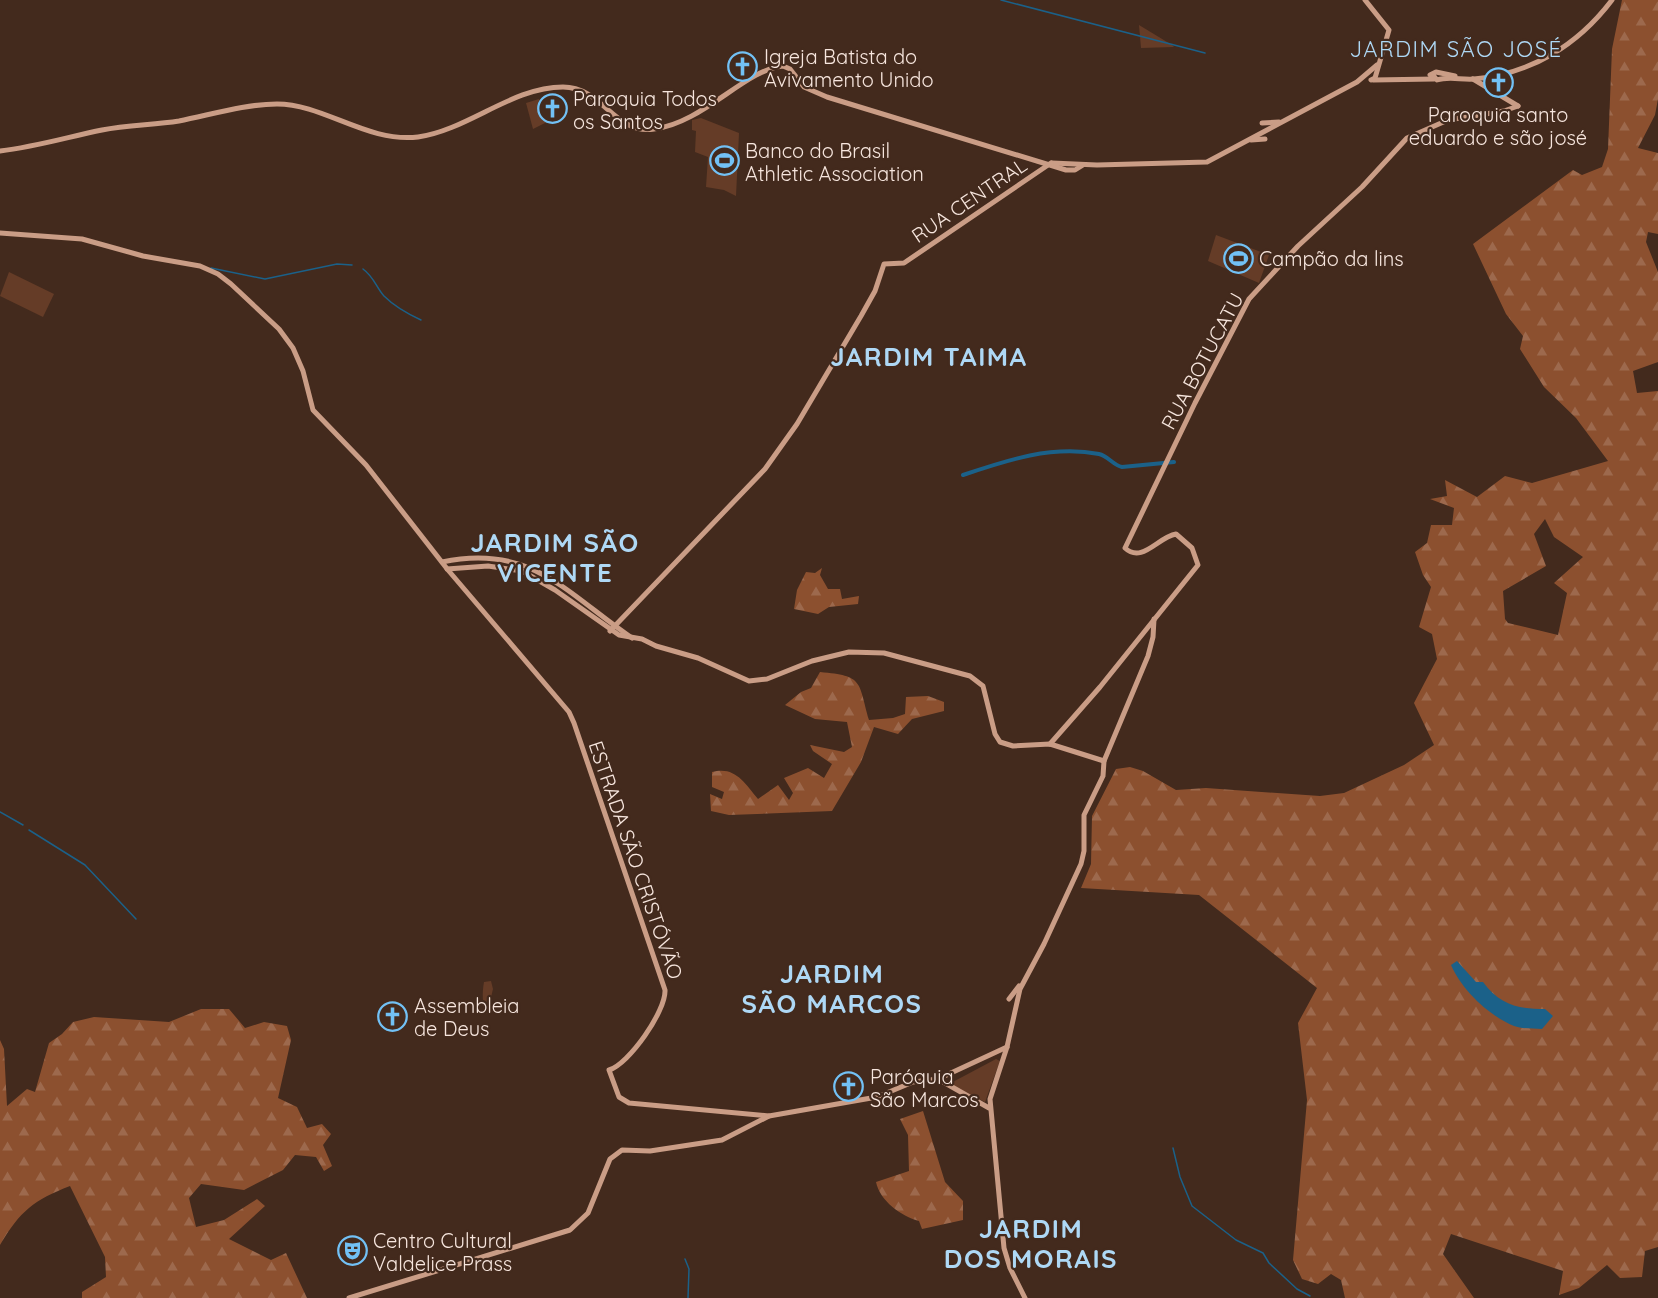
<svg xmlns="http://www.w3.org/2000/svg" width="1658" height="1298" viewBox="0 0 1658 1298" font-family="Quicksand,sans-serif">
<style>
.green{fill:#653c27}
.forest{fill:url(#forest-firs);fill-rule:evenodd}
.water{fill:#1b6189}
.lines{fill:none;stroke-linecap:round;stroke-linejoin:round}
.stream{stroke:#1b6189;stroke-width:1.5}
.canal{stroke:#1b6189;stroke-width:4}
.secondary{stroke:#ca9d86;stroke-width:5}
.labels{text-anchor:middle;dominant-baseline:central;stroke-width:4.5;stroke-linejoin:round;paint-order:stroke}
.poi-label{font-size:20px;fill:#f7e6de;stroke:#432a1d;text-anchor:start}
.street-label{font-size:20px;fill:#f7e6de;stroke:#432a1d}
.quarter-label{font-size:22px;letter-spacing:1.5px;fill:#aed8f5;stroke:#432a1d}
.district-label{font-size:26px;font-weight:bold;letter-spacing:1.5px;fill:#aed8f5;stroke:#432a1d}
</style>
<defs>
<pattern id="forest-firs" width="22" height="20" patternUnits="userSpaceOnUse" patternTransform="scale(1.5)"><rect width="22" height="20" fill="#8c502f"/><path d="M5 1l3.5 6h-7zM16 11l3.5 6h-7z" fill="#9d694d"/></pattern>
</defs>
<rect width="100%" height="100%" fill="#432a1d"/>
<g class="green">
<polygon points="1139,25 1172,45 1174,47 1141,48"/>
<polygon points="539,99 549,121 533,129 526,103"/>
<polygon points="701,118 739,133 736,196 724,190 706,187 708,157 695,152 696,131 692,130 692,120"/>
<polygon points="1216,235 1269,255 1259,283 1208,261"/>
<polygon points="9,272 54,294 43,317 0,296"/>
<path d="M 491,981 L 493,989 L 487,1014 C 482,1007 482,992 484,982 Z"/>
<polygon points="996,1059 1000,1061 985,1102 949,1084"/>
</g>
<g class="forest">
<path d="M 1622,0 L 1658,0 L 1658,99 L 1655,115 L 1638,148 L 1658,153 L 1658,234 L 1648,232 L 1646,242 L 1658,272 L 1658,362 L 1633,371 L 1637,393 L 1658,391 L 1658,1247 L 1645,1251 L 1642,1277 L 1620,1278 L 1607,1265 L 1579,1288 L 1559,1295 L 1563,1271 L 1451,1234 L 1443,1254 L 1474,1298 L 1345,1298 L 1341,1280 L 1331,1274 L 1318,1284 L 1302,1279 L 1293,1260 L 1307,1100 L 1298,1023 L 1317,988 L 1199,895 L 1081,888 L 1091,864 L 1092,816 L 1116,769 L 1130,767 L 1143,771 L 1176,790 L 1206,788 L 1320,796 L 1344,793 L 1404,765 L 1434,745 L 1414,703 L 1437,659 L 1432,634 L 1419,627 L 1431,587 L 1423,575 L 1415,552 L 1427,543 L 1431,525 L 1452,525 L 1454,508 L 1430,499 L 1447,496 L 1445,480 L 1477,497 L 1505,476 L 1532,483 L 1608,461 L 1576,418 L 1544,387 L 1520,349 L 1523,336 L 1506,314 L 1473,244 L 1573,170 L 1582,175 L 1602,167 L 1608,149 L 1612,49 ZM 1545,519 L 1554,537 L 1583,557 L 1554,583 L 1567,593 L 1558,635 L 1508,623 L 1505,619 L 1503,591 L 1546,566 L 1534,534 Z"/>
<polygon points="822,568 820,575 828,589 840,589 842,599 859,596 858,604 829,607 818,614 794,609 797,590 806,572 815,573"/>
<path d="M 820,672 C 864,676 858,681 869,720 L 893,718 L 905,714 L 906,697 L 928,696 L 944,702 L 944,711 L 912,719 L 898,734 L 874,727 L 861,762 L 832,811 L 729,815 L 711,811 L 710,794 L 722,799 L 724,792 L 712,787 L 712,772 C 735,766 744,782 758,799 L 778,785 L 789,800 L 793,793 L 784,778 L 808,768 L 824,778 L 832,764 L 813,751 L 810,745 L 844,752 L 852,747 L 847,722 L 815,719 L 785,705 L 801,692 L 811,688 Z"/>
<path d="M 201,1009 L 229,1009 L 245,1028 L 264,1022 L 287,1026 L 291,1040 L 278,1098 L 297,1107 L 307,1128 L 322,1124 L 331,1134 L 323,1145 L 332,1166 L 324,1171 L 316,1157 L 295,1155 L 283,1170 L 244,1190 L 201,1184 L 189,1198 L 196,1227 L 224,1220 L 257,1199 L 265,1206 L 229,1239 L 271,1260 L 286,1253 L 307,1298 L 82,1298 L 82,1292 L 106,1277 L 105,1257 L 70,1186 C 34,1200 20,1211 0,1245 L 0,1040 L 4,1049 L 7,1106 L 27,1089 L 35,1092 L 49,1043 L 62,1034 L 73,1022 L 94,1017 L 169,1022 Z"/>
<path d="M 923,1111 L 945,1182 L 963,1201 L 963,1220 L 922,1229 L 919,1221 C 901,1216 880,1201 876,1182 L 909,1171 L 908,1135 L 900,1119 Z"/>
</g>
<path class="water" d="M 1457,961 L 1476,982 L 1483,982 C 1500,1005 1518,1009 1545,1009 L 1553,1016 L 1542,1029 C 1533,1028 1522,1029 1514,1026 C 1488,1015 1462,990 1451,965 Z"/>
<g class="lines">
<g class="stream">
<polyline points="1001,0 1205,53"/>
<polyline points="211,268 265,279 337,264 352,265"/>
<path d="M 363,269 C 374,277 376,287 384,296 C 394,306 408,314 421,320"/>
<polyline points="0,812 23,825"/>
<polyline points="29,830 85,865 136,919"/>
<polyline points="1173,1148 1180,1177 1192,1206 1236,1240 1263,1253 1269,1263 1297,1289 1310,1296"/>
<polyline points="685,1259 689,1269 688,1298"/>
</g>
<path class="canal" d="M 963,475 C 1007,460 1052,445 1099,454 C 1108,456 1113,465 1122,467 L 1174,462"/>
<g class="secondary">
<polyline points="1365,0 1389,30 1375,78 1371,80"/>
<polyline points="1430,75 1436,72 1455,76"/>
<path d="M 1433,75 L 1437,80 C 1449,76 1461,80 1474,79 C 1531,74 1578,45 1612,0"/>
<polyline points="1473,79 1518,106"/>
<polyline points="1373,80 1434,79"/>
<polyline points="1262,123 1279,122"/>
<polyline points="1251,140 1265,139"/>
<path d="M 0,151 C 35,147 68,137 102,130 C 127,125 153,125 179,121 C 210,115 245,104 277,104 C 324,104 367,143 418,137 C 468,130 512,87 563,87 C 603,87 614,135 654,129 C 703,123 746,69 783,66 L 790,69 L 804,87 L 827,97 L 1066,170 L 1075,170 L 1083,165"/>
<polyline points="1052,163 1097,165 1207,162 1357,82 1377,65"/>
<path d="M 0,233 L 82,239 L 143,256 L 200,266 L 218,274 L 231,284 L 279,329 L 293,348 L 303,371 L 313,410 L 366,465 L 448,570 L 569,712 L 574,723 L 665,990 C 666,1011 629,1064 609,1070 L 619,1097 L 629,1103 L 769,1116"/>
<path d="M 442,562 C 531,543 566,593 632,638"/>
<polyline points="447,569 488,566 522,571 555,590 619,635 642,639 656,646 698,658 749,681 767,679 812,661 849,652 884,653 970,676 983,686 995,734 1000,742 1013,746 1050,744 1104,761"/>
<polyline points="610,631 765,469 797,424 861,316 875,291 884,264 904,263 1051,163"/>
<path d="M 1050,744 L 1100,687 L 1198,565 L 1192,548 L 1176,534 C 1158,537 1142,564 1125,548 L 1195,403 L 1249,299 L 1298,246 L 1362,187 L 1407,138 L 1448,120 L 1504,111 L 1518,106"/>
<polyline points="1009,999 1019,986"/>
<polyline points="938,1079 989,1108"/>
<polyline points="349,1298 570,1230 588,1213 610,1159 622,1150 650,1151 722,1140 769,1116 877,1097 913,1082 938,1079 1007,1047"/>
<polyline points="1025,1298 1010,1268 1004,1248 990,1099 1007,1047 1020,989 1044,944 1081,864 1084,851 1084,815 1103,776 1104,761 1148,656 1153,637 1154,619"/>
</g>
</g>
<defs>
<symbol id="church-ring" viewBox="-11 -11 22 22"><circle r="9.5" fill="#432a1d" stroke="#72c1f5" stroke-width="1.5"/><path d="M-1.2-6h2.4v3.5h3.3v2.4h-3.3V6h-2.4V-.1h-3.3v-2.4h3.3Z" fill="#72c1f5"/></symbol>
<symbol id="stadium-ring" viewBox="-11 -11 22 22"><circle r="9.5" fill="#432a1d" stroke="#72c1f5" stroke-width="1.5"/><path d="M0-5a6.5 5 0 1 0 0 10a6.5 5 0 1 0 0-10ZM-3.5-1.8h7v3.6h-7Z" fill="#72c1f5"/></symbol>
<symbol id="theatre-ring" viewBox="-11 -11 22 22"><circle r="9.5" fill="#432a1d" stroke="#72c1f5" stroke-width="1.5"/><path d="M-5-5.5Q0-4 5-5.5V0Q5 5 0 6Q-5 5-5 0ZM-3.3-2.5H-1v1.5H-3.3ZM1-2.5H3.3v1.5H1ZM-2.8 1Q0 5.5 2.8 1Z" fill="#72c1f5"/></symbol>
</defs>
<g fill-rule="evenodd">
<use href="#church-ring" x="726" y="50" width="33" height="33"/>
<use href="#church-ring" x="1482" y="66" width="33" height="33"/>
<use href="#church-ring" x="536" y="92" width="33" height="33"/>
<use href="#stadium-ring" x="708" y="144" width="33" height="33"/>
<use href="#stadium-ring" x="1222" y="242" width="33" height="33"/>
<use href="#church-ring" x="376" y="1000" width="33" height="33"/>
<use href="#church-ring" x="832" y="1070" width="33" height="33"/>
<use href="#theatre-ring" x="336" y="1234" width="33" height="33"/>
</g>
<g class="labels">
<g class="poi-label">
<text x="764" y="56">Igreja Batista do<tspan x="764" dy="23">Avivamento Unido</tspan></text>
<text x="573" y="98">Paroquia Todos<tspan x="573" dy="23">os Santos</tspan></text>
<text x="1498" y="114" text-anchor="middle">Paroquia santo<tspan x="1498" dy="23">eduardo e são josé</tspan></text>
<text x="745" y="150">Banco do Brasil<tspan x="745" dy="23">Athletic Association</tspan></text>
<text x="1259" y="258">Campão da lins</text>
<text x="414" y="1005">Assembleia<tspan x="414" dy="23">de Deus</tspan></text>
<text x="870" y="1076">Paróquia<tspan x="870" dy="23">São Marcos</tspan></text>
<text x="373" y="1240">Centro Cultural<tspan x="373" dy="23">Valdelice Prass</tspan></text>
</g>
<g class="street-label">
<text transform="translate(969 200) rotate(-34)">RUA CENTRAL</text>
<text transform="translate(1202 361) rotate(-62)">RUA BOTUCATU</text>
<text transform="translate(636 860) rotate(71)">ESTRADA SÃO CRISTÓVÃO</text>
</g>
<g class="quarter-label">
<text x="1456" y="49">JARDIM SÃO JOSÉ</text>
</g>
<g class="district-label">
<text x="929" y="356">JARDIM TAIMA</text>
<text x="555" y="542">JARDIM SÃO<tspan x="555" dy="30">VICENTE</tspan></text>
<text x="832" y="973">JARDIM<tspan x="832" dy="30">SÃO MARCOS</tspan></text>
<text x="1031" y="1228">JARDIM<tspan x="1031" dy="30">DOS MORAIS</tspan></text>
</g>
</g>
</svg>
